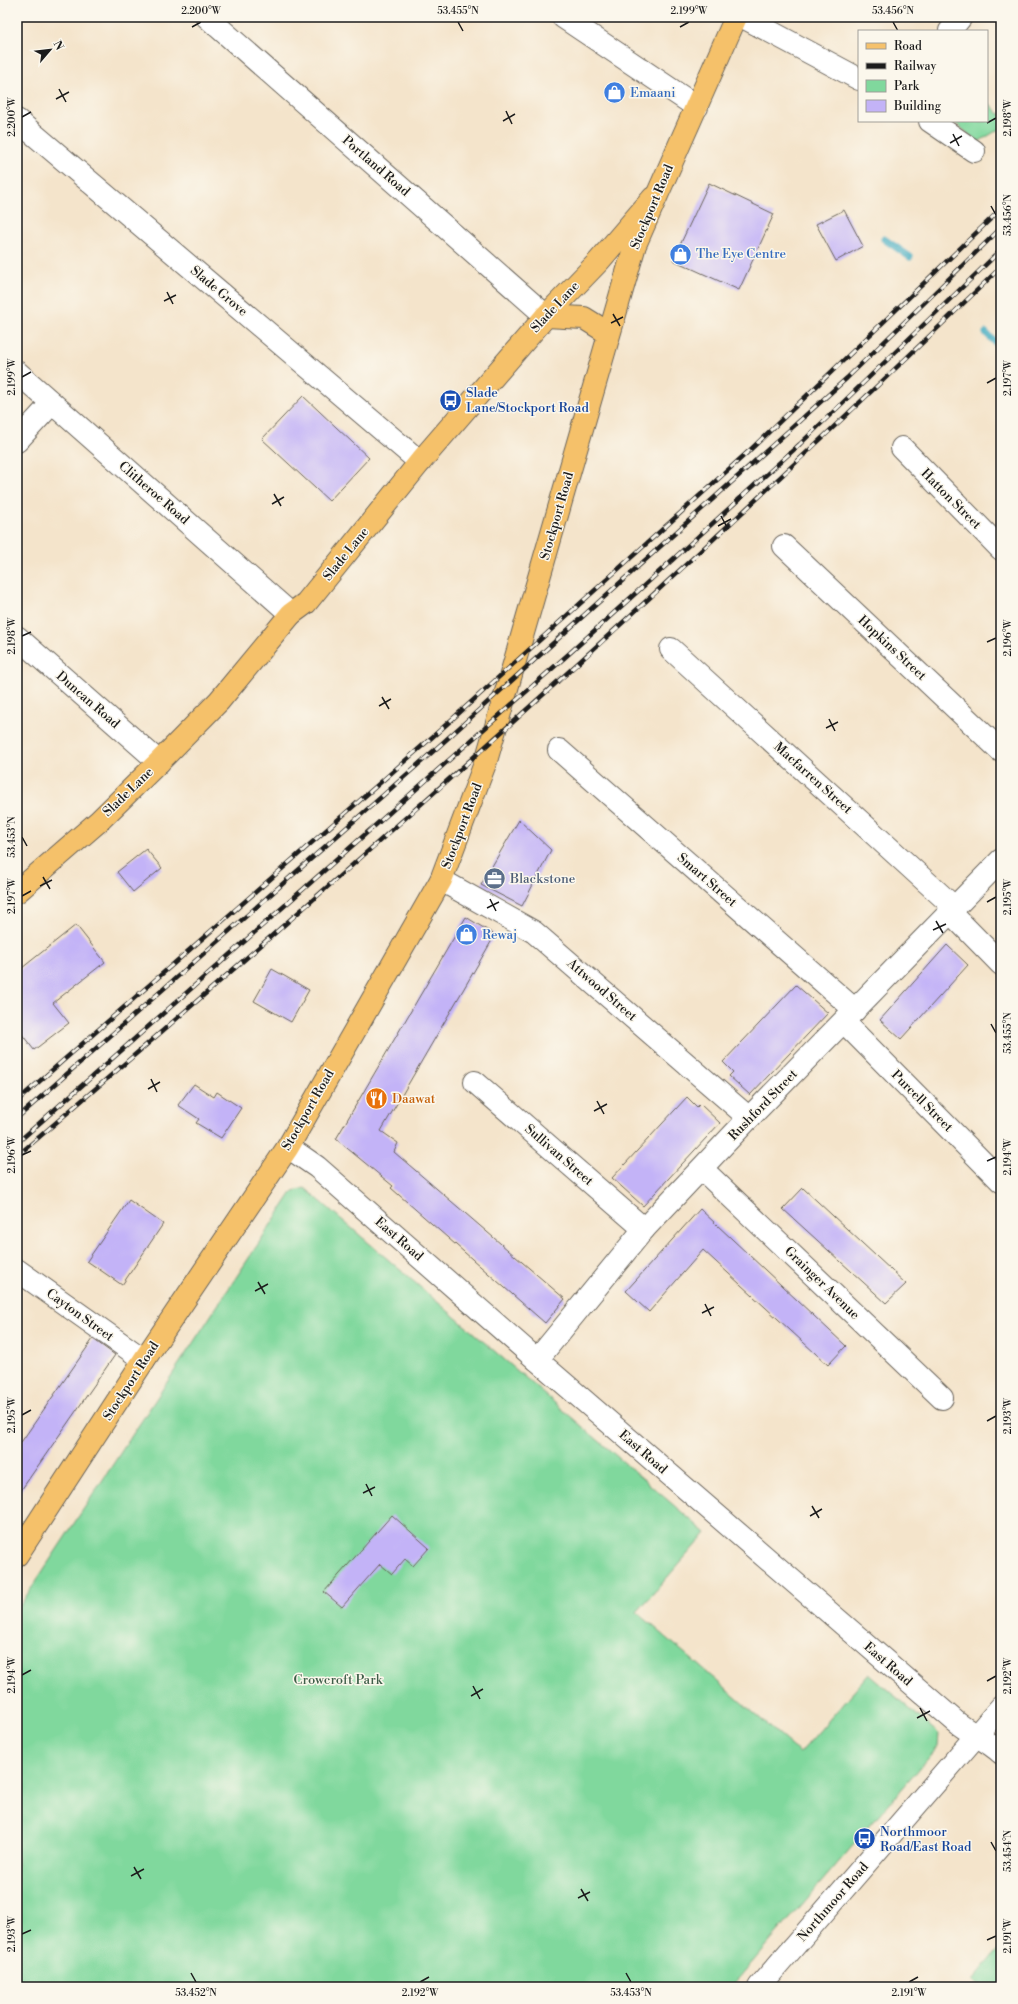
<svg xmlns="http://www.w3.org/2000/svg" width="1018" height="2004" viewBox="0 0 1018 2004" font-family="'Libre Bodoni',serif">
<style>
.green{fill:#80d89d;stroke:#4e7a5c}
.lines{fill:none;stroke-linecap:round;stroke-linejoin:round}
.stream{stroke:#42acc1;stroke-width:7}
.building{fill:#c3b3f7}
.minor-casing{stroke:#686259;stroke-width:24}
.major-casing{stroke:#686259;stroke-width:24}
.highway-casing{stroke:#686259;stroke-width:24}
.minor{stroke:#fff;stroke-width:22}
.major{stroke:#f5c16b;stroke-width:22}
.highway{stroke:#f5c16b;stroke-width:22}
.rail-casing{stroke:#1c1c1c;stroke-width:4.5}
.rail{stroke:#fbf7ec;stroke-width:3;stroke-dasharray:9;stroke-linecap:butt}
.ticks{fill:none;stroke:#1c1c1c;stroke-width:1.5}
.labels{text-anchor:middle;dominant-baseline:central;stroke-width:3;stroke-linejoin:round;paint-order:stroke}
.shop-label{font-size:13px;fill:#366cbe;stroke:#fbf7ec;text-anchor:start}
.street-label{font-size:13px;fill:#1c1c1c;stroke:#fbf7ec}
.transit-label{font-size:13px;fill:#164399;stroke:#fbf7ec;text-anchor:start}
.service-label{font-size:13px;fill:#4e5e75;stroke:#fbf7ec;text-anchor:start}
.food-label{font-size:13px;fill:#c56008;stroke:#fbf7ec;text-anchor:start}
.park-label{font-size:13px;fill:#3f5e49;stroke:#fbf7ec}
.neatline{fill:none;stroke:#1c1c1c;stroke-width:1.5}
.ticks-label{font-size:10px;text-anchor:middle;fill:#1c1c1c}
</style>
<rect width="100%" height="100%" fill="#fbf7ec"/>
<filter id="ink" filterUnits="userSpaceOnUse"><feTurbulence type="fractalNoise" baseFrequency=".025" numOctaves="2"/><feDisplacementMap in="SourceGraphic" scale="8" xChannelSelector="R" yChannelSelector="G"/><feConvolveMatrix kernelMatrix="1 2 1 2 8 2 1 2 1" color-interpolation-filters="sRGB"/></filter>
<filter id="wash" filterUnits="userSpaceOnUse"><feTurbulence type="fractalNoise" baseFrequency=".012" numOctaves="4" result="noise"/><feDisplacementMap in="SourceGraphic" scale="16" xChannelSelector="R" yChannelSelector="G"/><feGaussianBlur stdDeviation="0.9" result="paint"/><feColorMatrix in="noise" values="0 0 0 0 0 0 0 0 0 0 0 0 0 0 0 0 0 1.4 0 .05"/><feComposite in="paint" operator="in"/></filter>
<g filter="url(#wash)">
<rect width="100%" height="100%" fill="#f4e4cb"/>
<g class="green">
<polygon points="987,101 999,114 1001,113 1001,128 978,142 953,121 987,121"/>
<polygon points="305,1188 706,1533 637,1612 800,1753 869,1674 939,1734 938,1747 731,1987 17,1987 17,1610 293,1191"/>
<polygon points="1001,1947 1001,1987 981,1987 973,1980"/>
</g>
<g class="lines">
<g class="stream">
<polyline points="884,239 910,257"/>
<polyline points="986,333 1001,348"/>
</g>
</g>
<g id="blocks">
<g class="building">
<polygon points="709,183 774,214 739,290 673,260"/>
<polygon points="844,210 863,246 836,261 816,224"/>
<polygon points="303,396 369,458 329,501 262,439"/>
<polygon points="519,820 551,850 522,906 481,885"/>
<polygon points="146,849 162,868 133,892 117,872"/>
<polygon points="466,917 495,935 381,1131 398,1143 394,1152 565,1299 545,1323 391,1188 393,1186 336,1139"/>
<polygon points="76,925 105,962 53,1003 69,1023 34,1050 17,1028 17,972"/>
<polygon points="947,945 968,965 901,1039 880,1020"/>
<polygon points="272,969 309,990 291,1022 254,1001"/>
<polygon points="796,985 828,1013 750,1095 729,1076 733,1072 723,1062"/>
<polygon points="194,1084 214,1097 217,1092 241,1108 221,1138 196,1123 199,1119 178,1105"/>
<polygon points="687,1097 697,1107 700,1104 720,1123 643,1206 612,1178"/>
<polygon points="803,1188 906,1284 886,1303 783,1209"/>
<polygon points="129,1200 163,1224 122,1285 87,1261"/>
<polygon points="700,1209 846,1346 828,1365 703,1250 649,1312 626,1291"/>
<polygon points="93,1339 115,1355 17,1496 17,1448"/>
<polygon points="392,1515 429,1548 413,1566 405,1559 392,1574 380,1564 342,1607 324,1592"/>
</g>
</g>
</g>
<g filter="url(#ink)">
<use href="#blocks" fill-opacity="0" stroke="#686259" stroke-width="1"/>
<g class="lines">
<defs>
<g id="minor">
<polyline points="207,17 546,316"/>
<polyline points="563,17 697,107"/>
<polyline points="743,17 859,79"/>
<polyline points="950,31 961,17"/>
<polyline points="17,120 420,462"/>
<polyline points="930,121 974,151"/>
<polyline points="17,372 291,614"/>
<polyline points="17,441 52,403"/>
<polyline points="902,448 1001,549"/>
<polyline points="784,546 1001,751"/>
<polyline points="17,637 159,762"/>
<polyline points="671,649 955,908"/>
<polyline points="559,750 855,1010"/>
<polyline points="441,880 534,932 749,1118"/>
<polyline points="951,913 1001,964"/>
<polyline points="844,1022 1001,1181"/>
<polyline points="475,1082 644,1229"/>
<path d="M 288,1147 L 317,1167 L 537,1360 L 955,1721 C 969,1733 987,1740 1001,1753"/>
<polyline points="702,1169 942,1398"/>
<polyline points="17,1270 144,1360"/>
<polyline points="537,1360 644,1229 749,1118 1001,860"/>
<polyline points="759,1987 1001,1707"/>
</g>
<g id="major">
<polyline points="546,316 584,318 608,333"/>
<polyline points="17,892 99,821 159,762 219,701 291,614 306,603 420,462 546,316 599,261 653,198"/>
</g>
<polyline id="highway" points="17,1555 144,1360 288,1147 441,880 486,761 635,245 736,17"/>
</defs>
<use href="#minor" class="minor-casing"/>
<use href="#major" class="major-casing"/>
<use href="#highway" class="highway-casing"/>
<use href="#minor" class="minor"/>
<use href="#major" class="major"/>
<use href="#highway" class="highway"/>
<defs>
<g id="rail">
<polyline points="17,1101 438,732 749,451 1001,209"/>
<polyline points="17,1118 438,747 847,378 1001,228"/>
<polyline points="17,1143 572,651 800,444 1001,250"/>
<path d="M 17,1156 C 353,869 684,575 1001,267"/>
</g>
</defs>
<use href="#rail" class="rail-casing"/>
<use href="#rail" class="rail"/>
</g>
</g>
<path class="ticks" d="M 458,22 L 463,31M 893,22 L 898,31M 192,27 L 201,22M 680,27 L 689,22M 59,89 L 66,102M 56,99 L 69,92M 506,111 L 512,124M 22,117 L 31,112M 503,121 L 515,114M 987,123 L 996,118M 953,134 L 959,146M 950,143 L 962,136M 991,206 L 996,215M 167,292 L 173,304M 164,301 L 176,295M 613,314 L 620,326M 611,323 L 623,317M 22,377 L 31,372M 987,383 L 996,378M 274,494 L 281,506M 272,504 L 284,497M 721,516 L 728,529M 718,526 L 731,519M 22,636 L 31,632M 987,642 L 996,638M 382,697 L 389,709M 379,706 L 391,699M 829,719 L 835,731M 826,728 L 838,722M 22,837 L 27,846M 43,877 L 50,889M 40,886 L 52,880M 22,896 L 31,891M 490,899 L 496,911M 987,902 L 996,897M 487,908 L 499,902M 936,921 L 943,933M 933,930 L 946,924M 991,1024 L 996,1033M 151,1079 L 157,1092M 148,1089 L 160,1082M 597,1101 L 604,1114M 594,1111 L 607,1104M 22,1155 L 31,1151M 987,1161 L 996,1157M 258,1282 L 265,1294M 255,1291 L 268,1284M 705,1304 L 711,1316M 702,1313 L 714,1307M 22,1415 L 31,1410M 987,1421 L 996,1416M 366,1484 L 372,1496M 363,1493 L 375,1487M 812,1506 L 819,1518M 810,1516 L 822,1509M 22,1675 L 31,1670M 987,1681 L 996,1676M 473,1686 L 480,1699M 471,1696 L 483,1689M 920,1708 L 927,1721M 917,1718 L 930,1711M 991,1842 L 996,1851M 134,1867 L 141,1879M 131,1876 L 144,1869M 581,1889 L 588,1901M 578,1898 L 590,1892M 22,1934 L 31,1930M 987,1940 L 996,1936M 191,1973 L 196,1982M 626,1973 L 631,1982M 420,1982 L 429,1977M 909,1982 L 918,1977"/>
<defs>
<symbol id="shop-disc" viewBox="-11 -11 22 22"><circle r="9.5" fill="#3f7fe0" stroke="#fbf7ec"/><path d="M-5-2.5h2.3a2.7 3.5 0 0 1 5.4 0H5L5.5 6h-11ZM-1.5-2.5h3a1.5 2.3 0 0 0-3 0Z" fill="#fff"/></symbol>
<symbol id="bus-disc" viewBox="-11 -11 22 22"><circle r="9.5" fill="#1a4fb4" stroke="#fbf7ec"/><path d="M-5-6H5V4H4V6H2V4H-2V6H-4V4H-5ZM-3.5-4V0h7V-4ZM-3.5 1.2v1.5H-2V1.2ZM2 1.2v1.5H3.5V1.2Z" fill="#fff"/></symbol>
<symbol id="office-disc" viewBox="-11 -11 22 22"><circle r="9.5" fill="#5c6f8a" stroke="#fbf7ec"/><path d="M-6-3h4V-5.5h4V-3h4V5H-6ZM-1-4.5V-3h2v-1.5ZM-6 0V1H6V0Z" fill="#fff"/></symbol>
<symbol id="restaurant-disc" viewBox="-11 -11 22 22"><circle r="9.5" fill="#e8710a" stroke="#fbf7ec"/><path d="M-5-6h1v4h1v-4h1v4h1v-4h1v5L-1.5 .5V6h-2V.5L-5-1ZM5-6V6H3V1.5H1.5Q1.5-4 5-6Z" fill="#fff"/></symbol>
</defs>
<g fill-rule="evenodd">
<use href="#shop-disc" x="602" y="80" width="25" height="25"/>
<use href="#shop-disc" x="668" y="242" width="25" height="25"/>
<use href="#bus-disc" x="438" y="388" width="25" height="25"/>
<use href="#office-disc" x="482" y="866" width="25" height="25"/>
<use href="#shop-disc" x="454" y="922" width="25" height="25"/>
<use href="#restaurant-disc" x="364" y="1086" width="25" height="25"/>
<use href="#bus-disc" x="852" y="1826" width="25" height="25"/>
</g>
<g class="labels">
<g class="shop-label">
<text x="630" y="93">Emaani</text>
<text x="696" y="254">The Eye Centre</text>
<text x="482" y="935">Rewaj</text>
</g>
<g class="street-label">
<text transform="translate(376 166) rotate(41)">Portland Road</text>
<text transform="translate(652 207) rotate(-67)">Stockport Road</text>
<text transform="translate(219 291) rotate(40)">Slade Grove</text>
<text transform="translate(555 307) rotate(-47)">Slade Lane</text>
<text transform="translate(154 493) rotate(41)">Clitheroe Road</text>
<text transform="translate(951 499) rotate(45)">Hatton Street</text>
<text transform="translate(557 516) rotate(-74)">Stockport Road</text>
<text transform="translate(346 554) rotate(-51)">Slade Lane</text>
<text transform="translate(892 648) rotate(43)">Hopkins Street</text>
<text transform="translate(88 700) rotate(41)">Duncan Road</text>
<text transform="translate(813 778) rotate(42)">Macfarren Street</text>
<text transform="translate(128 792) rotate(-44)">Slade Lane</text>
<text transform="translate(462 826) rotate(-69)">Stockport Road</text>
<text transform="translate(707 880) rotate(41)">Smart Street</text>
<text transform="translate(602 990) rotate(41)">Attwood Street</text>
<text transform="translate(922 1101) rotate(45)">Purcell Street</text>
<text transform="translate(763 1105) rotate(-46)">Rushford Street</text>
<text transform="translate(308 1110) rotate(-60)">Stockport Road</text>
<text transform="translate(559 1155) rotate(41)">Sullivan Street</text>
<text transform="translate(399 1239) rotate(41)">East Road</text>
<text transform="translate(822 1283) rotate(44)">Grainger Avenue</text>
<text transform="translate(80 1315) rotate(36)">Cayton Street</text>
<text transform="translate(131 1381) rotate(-57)">Stockport Road</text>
<text transform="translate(643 1452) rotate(41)">East Road</text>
<text transform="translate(888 1664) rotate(41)">East Road</text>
<text transform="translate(833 1902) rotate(-49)">Northmoor Road</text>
</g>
<g class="transit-label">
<text x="466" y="393">Slade<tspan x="466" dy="15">Lane/Stockport Road</tspan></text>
<text x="880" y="1832">Northmoor<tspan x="880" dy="15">Road/East Road</tspan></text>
</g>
<g class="service-label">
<text x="510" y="879">Blackstone</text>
</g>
<g class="food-label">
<text x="392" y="1099">Daawat</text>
</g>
<g class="park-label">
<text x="338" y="1680">Crowcroft Park</text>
</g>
</g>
<rect width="1018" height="2004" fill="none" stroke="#fbf7ec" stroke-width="44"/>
<rect x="858" y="30" width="130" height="92" fill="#fbf7ec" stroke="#a29f99"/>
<rect x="866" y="43" width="20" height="6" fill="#f5c16b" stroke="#a29f99"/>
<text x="894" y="50" font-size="12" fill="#1c1c1c">Road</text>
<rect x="866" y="63" width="20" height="6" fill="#1c1c1c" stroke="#a29f99"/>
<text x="894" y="70" font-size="12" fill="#1c1c1c">Railway</text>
<rect x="866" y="80" width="20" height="12" fill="#80d89d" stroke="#a29f99"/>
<text x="894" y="90" font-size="12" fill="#1c1c1c">Park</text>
<rect x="866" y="100" width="20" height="12" fill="#c3b3f7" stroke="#a29f99"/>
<text x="894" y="110" font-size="12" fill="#1c1c1c">Building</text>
<g transform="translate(50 50) rotate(62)" stroke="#fbf7ec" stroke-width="3" paint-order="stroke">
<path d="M0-3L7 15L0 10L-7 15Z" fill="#1c1c1c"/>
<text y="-6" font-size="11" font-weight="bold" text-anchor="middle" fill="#1c1c1c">N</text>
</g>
<rect x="22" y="22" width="974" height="1960" class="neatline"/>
<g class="ticks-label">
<text x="201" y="14">2.200°W</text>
<text x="458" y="14">53.455°N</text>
<text x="689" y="14">2.199°W</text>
<text x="893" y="14">53.456°N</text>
<text transform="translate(11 117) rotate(-90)" y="4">2.200°W</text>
<text transform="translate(1007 118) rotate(-90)" y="4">2.198°W</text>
<text transform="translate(1007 215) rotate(-90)" y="4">53.456°N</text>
<text transform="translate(11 377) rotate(-90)" y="4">2.199°W</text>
<text transform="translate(1007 378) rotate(-90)" y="4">2.197°W</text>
<text transform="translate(11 636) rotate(-90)" y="4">2.198°W</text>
<text transform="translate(1007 638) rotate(-90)" y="4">2.196°W</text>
<text transform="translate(11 837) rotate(-90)" y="4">53.453°N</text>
<text transform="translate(11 896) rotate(-90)" y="4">2.197°W</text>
<text transform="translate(1007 897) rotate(-90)" y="4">2.195°W</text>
<text transform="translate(1007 1033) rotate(-90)" y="4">53.455°N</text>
<text transform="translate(11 1155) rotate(-90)" y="4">2.196°W</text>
<text transform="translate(1007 1157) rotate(-90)" y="4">2.194°W</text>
<text transform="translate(11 1415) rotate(-90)" y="4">2.195°W</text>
<text transform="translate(1007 1416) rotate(-90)" y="4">2.193°W</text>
<text transform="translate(11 1675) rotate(-90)" y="4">2.194°W</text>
<text transform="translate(1007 1676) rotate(-90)" y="4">2.192°W</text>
<text transform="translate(1007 1851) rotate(-90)" y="4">53.454°N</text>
<text transform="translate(11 1934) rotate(-90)" y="4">2.193°W</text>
<text transform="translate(1007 1936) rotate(-90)" y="4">2.191°W</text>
<text x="196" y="1996">53.452°N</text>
<text x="420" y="1996">2.192°W</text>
<text x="631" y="1996">53.453°N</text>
<text x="909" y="1996">2.191°W</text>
</g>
</svg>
